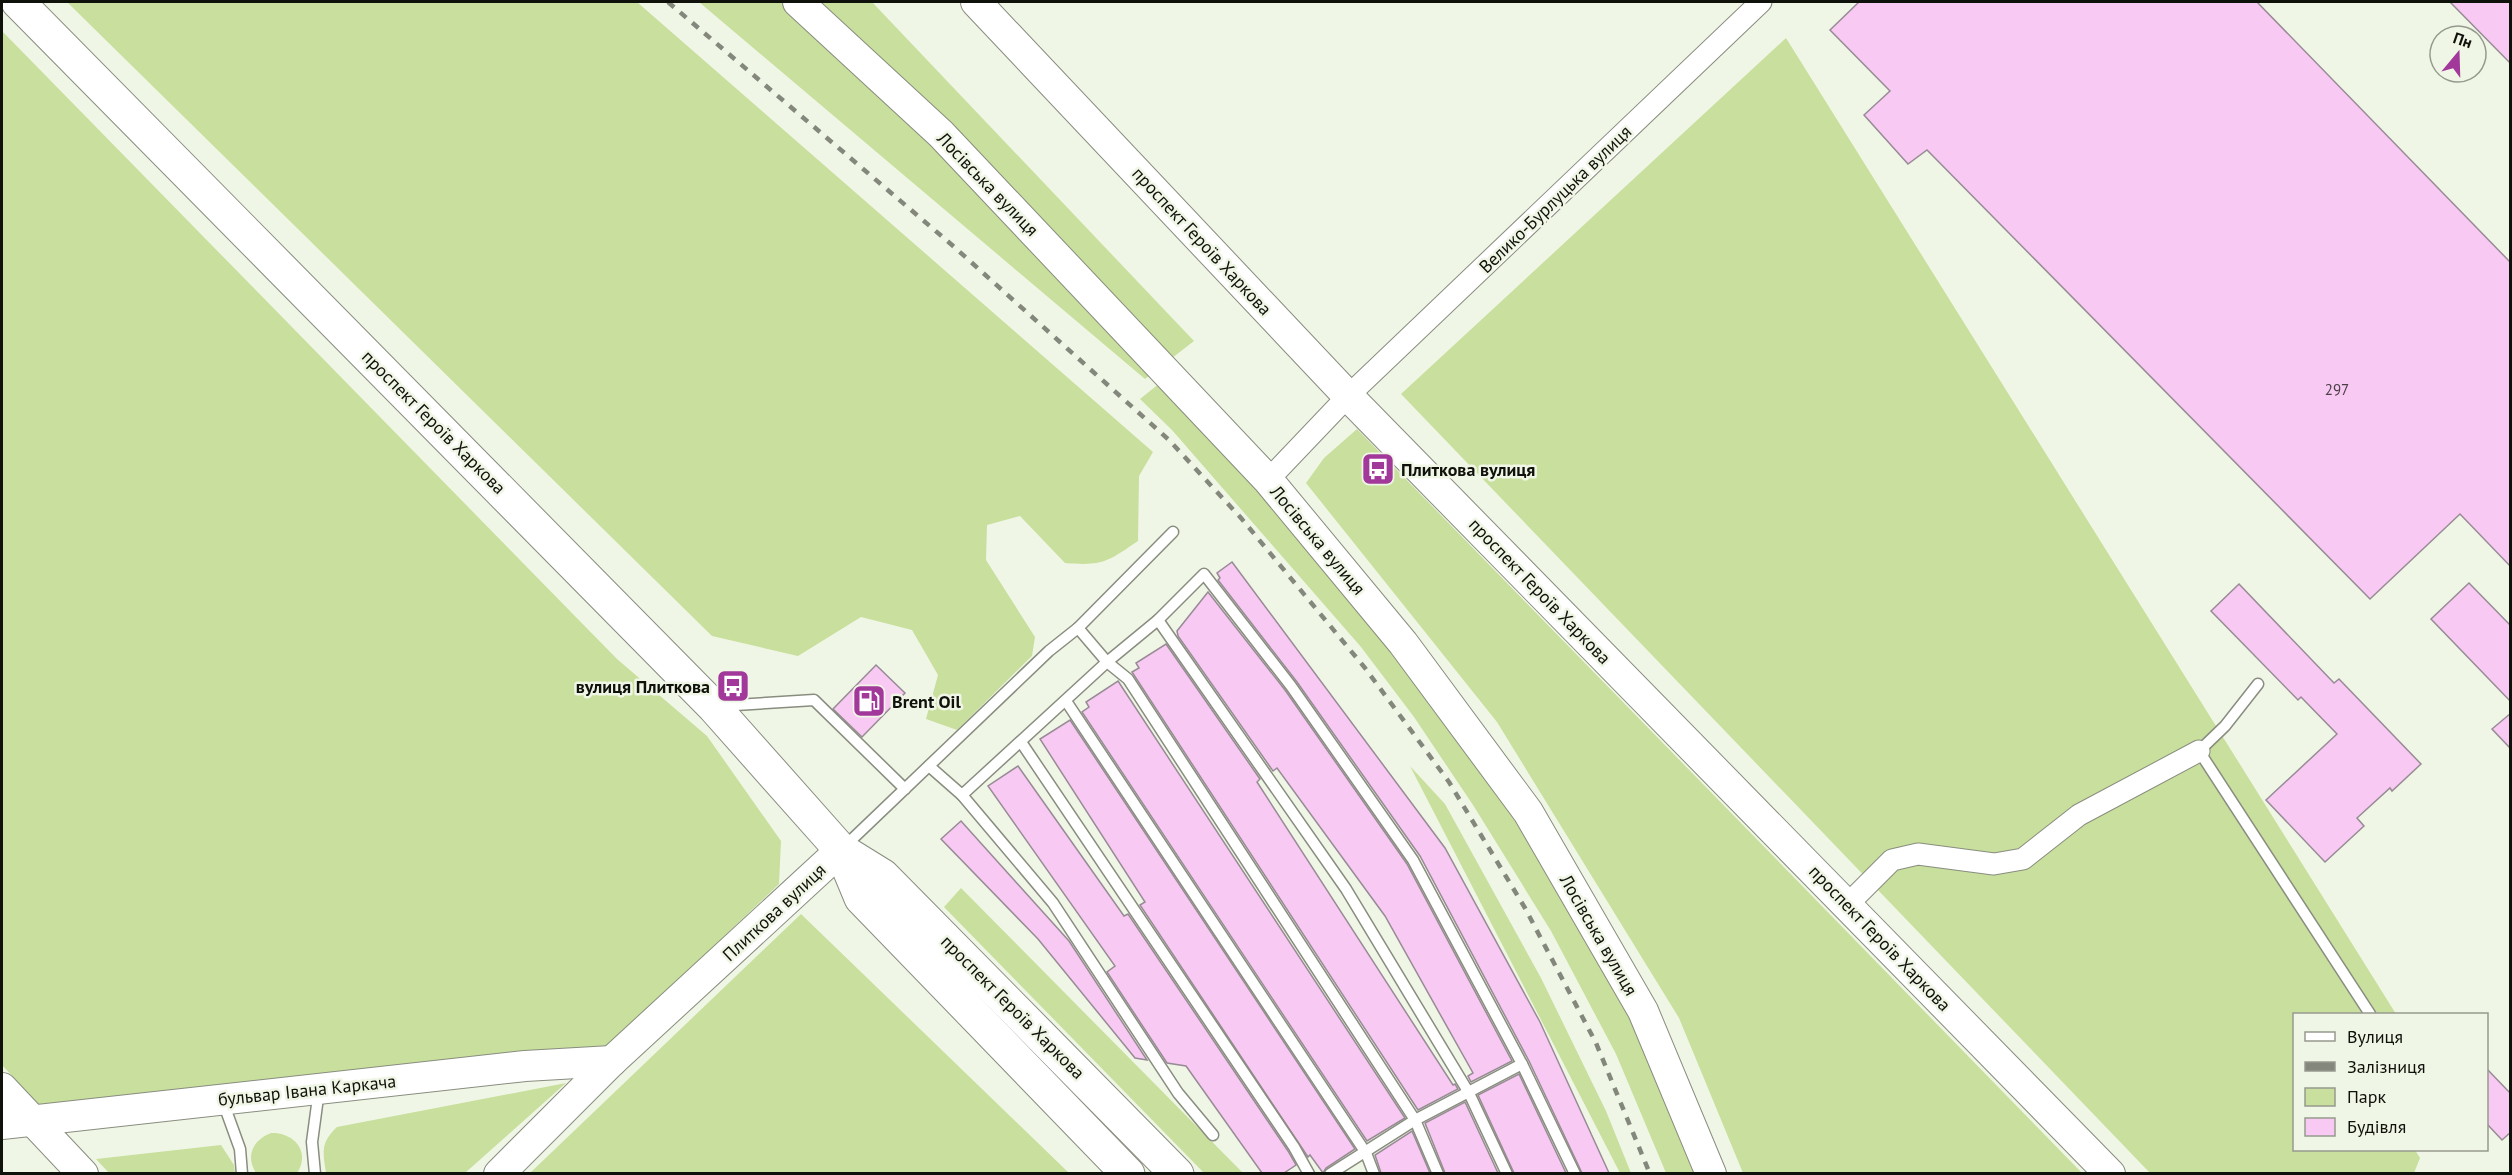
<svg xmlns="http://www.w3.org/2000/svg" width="2512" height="1175" viewBox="0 0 2512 1175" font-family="'PT Sans',sans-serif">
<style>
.green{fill:#c9df9d}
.building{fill:#f8c9f2;stroke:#978b95;stroke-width:1.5}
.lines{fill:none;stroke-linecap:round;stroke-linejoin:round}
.lane-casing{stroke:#888d7f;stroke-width:13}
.street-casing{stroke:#888d7f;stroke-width:23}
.secondary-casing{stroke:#888d7f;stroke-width:32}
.primary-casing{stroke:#888d7f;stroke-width:35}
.lane{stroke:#fff;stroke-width:10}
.street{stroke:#fff;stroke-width:21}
.secondary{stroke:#fff;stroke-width:30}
.primary{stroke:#fff;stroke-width:33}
.rail{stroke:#83877c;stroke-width:4.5;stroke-dasharray:8 8;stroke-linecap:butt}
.labels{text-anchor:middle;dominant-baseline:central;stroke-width:5;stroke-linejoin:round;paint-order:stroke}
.number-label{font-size:15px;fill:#493f45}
.street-label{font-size:18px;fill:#0f110b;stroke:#f0f6e6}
.poi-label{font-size:18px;font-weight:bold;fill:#0f110b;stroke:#f0f6e6;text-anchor:start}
</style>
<rect width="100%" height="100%" fill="#f0f6e6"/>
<g class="green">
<path d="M 67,2 L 637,2 L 1153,452 L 1139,476 L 1138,541 C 1107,562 1103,566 1065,563 L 1020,516 L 987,525 L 986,560 L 1035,637 L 1032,656 L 957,730 L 926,719 L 938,675 L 912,630 L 861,617 L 798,656 L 712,636 Z"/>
<polygon points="699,2 872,2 1194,341 1145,379"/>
<polygon points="2,31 617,659 707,736 781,841 779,884 609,1046 41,1107 2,1065"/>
<polygon points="1786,38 2396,1014 2294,1014 2294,1150 2415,1150 2420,1158 2414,1173 2150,1173 1401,394"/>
<polygon points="1160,383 1242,462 1546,843 1711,1173 1666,1173 1616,1054 1551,931 1473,805 1414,717 1361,647 1172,430 1140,399"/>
<polygon points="1357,429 2082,1173 1743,1173 1679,1018 1497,722 1306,483 1324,458"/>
<polygon points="1410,766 1445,804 1541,978 1606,1111 1631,1173 1620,1173"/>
<polygon points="961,888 1243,1173 1204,1173 944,907"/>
<polygon points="801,914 1069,1173 530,1173"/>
<path d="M 566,1083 L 465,1173 L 326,1173 C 323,1152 320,1143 337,1127 Z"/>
<path d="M 271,1133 C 294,1132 311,1152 297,1173 L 256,1173 C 245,1156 253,1140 271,1133 Z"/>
<polygon points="221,1145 234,1165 235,1173 109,1173 96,1159"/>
</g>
<g class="building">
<polygon points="1859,2 2257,2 2511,263 2511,567 2460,514 2370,599 1927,150 1908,164 1864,115 1890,91 1830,30"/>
<polygon points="2450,2 2511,2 2511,64"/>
<polygon points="1232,562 1445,848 1540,1022 1609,1173 1582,1173 1529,1061 1420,856 1297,682 1218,580 1220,578 1217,573"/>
<polygon points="2469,583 2511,626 2511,702 2431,619"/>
<polygon points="2239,584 2334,683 2339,679 2421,764 2392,791 2390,788 2357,818 2364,826 2325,862 2266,800 2337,734 2301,697 2298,700 2211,611"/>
<polygon points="1208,592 1285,690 1407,864 1512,1061 1471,1082 1468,1076 1473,1073 1385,916 1277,768 1273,771 1178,636 1177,631"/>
<polygon points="1166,644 1260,779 1257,782 1453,1085 1455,1084 1458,1089 1418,1110 1132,672 1139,668 1136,663"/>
<polygon points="876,665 905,693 862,737 833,709"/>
<polygon points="1118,681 1405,1118 1367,1141 1082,712 1089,707 1086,702"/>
<polygon points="2511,713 2511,749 2492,729"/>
<polygon points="1070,720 1355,1149 1326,1168 1323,1173 1310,1155 1308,1157 1140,905 1145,902 1040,739"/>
<polygon points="1018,766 1124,916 1128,914 1288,1151 1296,1165 1284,1173 1262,1173 1186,1066 1167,1063 1107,972 1115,966 988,786"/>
<polygon points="961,821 1069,941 1147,1060 1135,1058 1038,939 941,839"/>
<polygon points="2487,1069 2511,1094 2511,1132 2502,1140 2487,1124"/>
<polygon points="1519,1074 1566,1173 1514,1173 1478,1095"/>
<polygon points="1465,1102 1498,1173 1445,1173 1425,1123"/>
<polygon points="1412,1131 1430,1173 1381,1173 1375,1155"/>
</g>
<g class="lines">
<defs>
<g id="lane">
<polyline points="1158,620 1346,889 1469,1093 1507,1174"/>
<polyline points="1078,628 1107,662 1128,679 1415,1120 1438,1174"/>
<polyline points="2258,684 2225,726 2199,751 2370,1014"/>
<polyline points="1066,701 1366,1153 1374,1174"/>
<polyline points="720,706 814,700 905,789"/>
<polyline points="1021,742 1294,1147 1309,1174"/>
<polyline points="929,766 962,795 1107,662 1158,620 1204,574 1291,686 1413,860 1522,1064 1575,1174"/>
<polyline points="962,795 1053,903 1178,1093 1213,1135"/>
<polyline points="844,847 1049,651 1078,628 1173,532"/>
<polyline points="223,1102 240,1149 242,1174"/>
<polyline points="315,1174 312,1142 319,1090"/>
<polyline points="1330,1174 1415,1120 1522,1064"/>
</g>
<g id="street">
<polyline points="1268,480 1348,396 1761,2"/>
<polyline points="1847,905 1892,860 1918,854 1994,864 2023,859 2079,815 2199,751"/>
</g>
<g id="secondary">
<polyline points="798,2 941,134 1268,480 1403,643 1528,812 1643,1011 1711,1174"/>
<polyline points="976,2 1348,396 2110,1174"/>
<polyline points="2,1088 83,1174"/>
<polyline points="2,1124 525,1066 612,1061"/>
<polyline points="499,1174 612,1061 841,850"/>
</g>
<g id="primary">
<polyline points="18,2 714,707 841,850 861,898 1128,1174"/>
<polyline points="841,850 883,876 1177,1174"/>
</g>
</defs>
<use href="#lane" class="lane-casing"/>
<use href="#street" class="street-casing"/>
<use href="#secondary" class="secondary-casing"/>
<use href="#primary" class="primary-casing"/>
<use href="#lane" class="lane"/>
<use href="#street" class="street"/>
<use href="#secondary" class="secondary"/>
<use href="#primary" class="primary"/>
<polyline class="rail" points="668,2 952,245 1169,440 1241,518 1365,668 1449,782 1525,908 1596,1043 1650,1174"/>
</g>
<defs>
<symbol id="bus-square" viewBox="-11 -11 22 22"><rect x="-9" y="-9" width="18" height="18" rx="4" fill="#a1389a" stroke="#f0f6e6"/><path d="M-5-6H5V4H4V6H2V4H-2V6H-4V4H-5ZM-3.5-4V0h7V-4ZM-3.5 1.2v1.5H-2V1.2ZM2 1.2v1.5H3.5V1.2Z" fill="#fff"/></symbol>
<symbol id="fuel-square" viewBox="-11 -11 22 22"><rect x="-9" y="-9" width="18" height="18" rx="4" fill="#a1389a" stroke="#f0f6e6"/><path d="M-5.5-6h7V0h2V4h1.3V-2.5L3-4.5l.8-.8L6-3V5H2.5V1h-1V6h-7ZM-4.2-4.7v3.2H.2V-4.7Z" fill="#fff"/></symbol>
</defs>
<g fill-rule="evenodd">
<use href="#bus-square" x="1359" y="450" width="38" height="38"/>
<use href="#bus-square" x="714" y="667" width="38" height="38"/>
<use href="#fuel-square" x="850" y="682" width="38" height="38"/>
</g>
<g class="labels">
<g class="number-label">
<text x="2337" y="389">297</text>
</g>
<g class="street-label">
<text transform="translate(988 184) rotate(46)">Лосівська вулиця</text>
<text transform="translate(1555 199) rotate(-44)">Велико-Бурлуцька вулиця</text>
<text transform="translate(1202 241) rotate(47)">проспект Героїв Харкова</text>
<text transform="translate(434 422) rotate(45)">проспект Героїв Харкова</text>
<text transform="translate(1318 540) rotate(50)">Лосівська вулиця</text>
<text transform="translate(1540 591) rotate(46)">проспект Героїв Харкова</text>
<text transform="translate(774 912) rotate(-43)">Плиткова вулиця</text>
<text transform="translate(1599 935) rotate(60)">Лосівська вулиця</text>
<text transform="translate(1880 938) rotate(46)">проспект Героїв Харкова</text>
<text transform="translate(1013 1007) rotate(45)">проспект Героїв Харкова</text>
<text transform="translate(307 1090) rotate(-6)">бульвар Івана Каркача</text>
</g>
<g class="poi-label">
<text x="1401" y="469">Плиткова вулиця</text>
<text x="710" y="686" text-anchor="end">вулиця Плиткова</text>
<text x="892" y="701">Brent Oil</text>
</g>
</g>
<rect width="2512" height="1175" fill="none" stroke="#0f110b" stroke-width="6"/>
<rect x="2293" y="1013" width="195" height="138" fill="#f0f6e6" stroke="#969a8e" stroke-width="1.5"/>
<rect x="2305" y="1032" width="30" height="9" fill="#ffffff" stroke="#969a8e" stroke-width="1.5"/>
<text x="2347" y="1043" font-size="18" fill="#0f110b">Вулиця</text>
<rect x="2305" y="1062" width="30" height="9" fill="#83877c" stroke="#969a8e" stroke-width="1.5"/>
<text x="2347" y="1073" font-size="18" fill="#0f110b">Залізниця</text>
<rect x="2305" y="1088" width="30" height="18" fill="#c9df9d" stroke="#969a8e" stroke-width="1.5"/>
<text x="2347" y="1103" font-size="18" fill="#0f110b">Парк</text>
<rect x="2305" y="1118" width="30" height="18" fill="#f8c9f2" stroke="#969a8e" stroke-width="1.5"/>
<text x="2347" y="1133" font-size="18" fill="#0f110b">Будівля</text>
<g transform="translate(2458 54) rotate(19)"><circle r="28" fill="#f0f6e6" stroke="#969a8e" stroke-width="1.5"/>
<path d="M0-4.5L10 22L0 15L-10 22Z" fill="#a1389a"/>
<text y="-9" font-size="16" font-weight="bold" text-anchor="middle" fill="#0f110b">Пн</text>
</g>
</svg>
